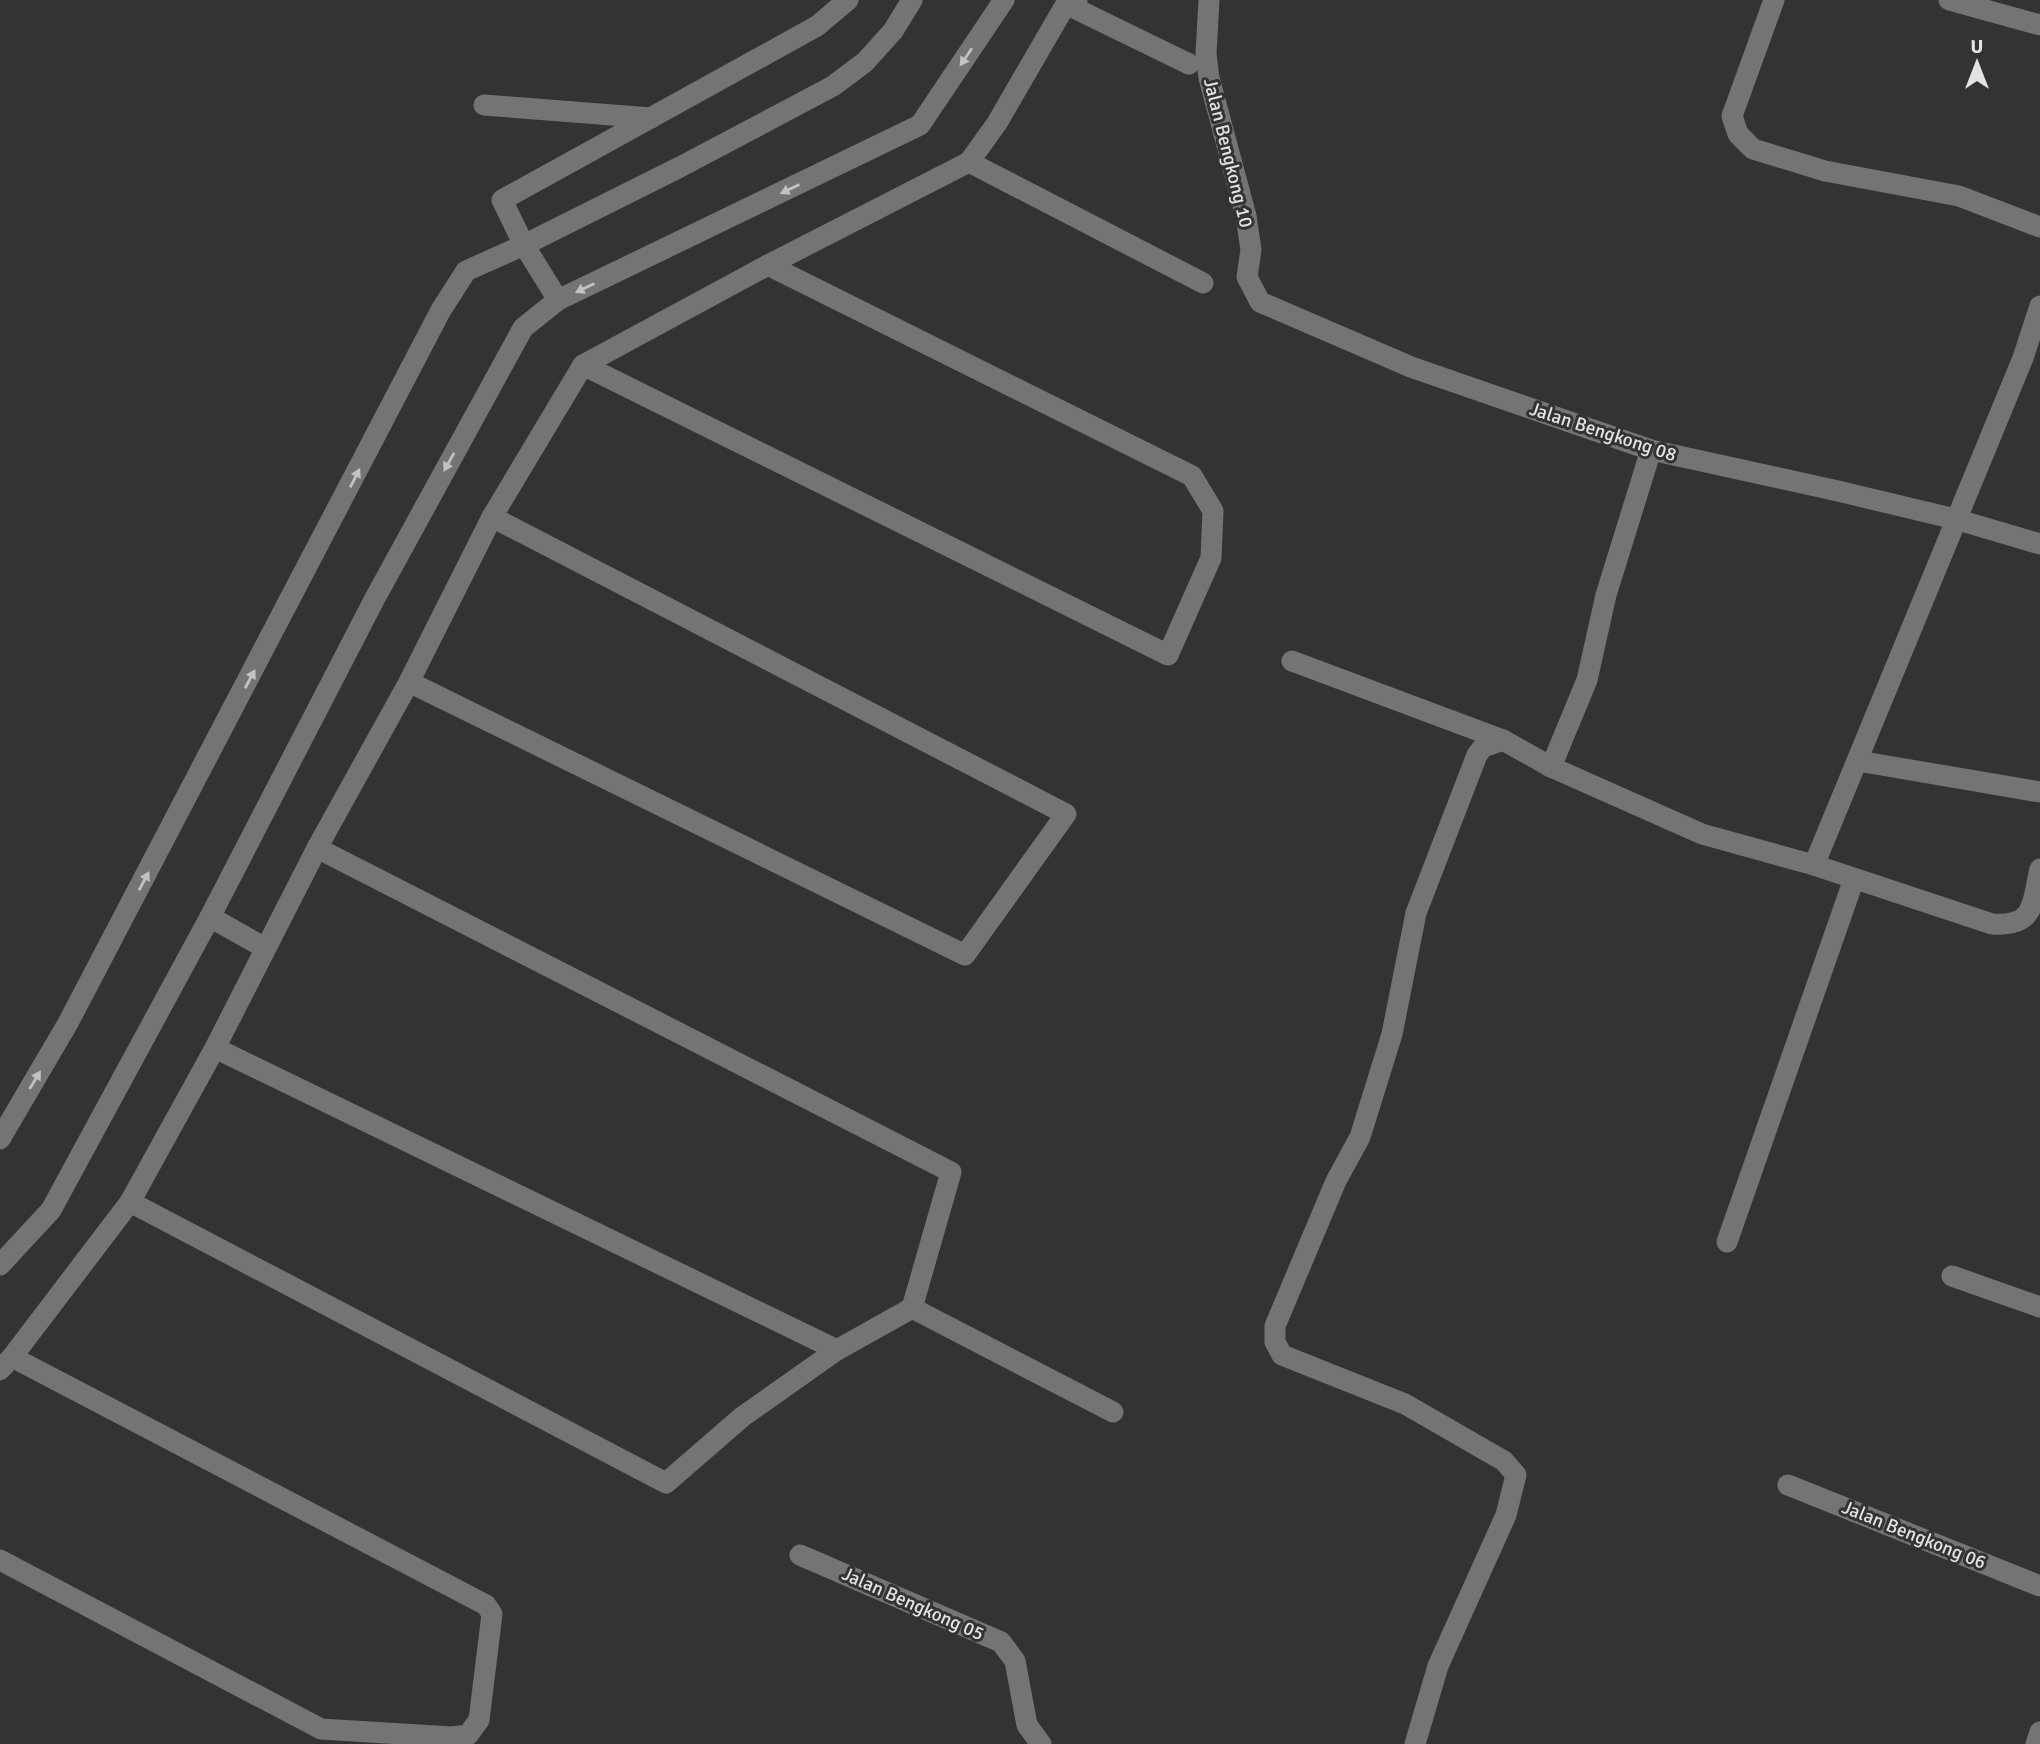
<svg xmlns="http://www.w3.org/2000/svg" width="2040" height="1744" viewBox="0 0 2040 1744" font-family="Signika,sans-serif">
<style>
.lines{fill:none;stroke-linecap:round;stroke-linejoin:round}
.street{stroke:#767373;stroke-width:21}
.secondary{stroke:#767373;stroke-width:21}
.oneway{fill:#c3c1c1}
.labels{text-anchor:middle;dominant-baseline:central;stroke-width:6;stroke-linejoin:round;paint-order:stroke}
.street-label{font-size:19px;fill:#e4e2e2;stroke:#353232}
</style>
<rect width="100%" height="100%" fill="#353232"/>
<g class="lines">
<g class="street">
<polyline points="1209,0 1206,54 1209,78 1246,216 1251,250 1247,277 1260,302 1411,367 1651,450 1838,491 1955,519 2040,544"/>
<polyline points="1774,0 1732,116 1738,134 1753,149 1825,171 1959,196 2040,227"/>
<polyline points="1949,0 2040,25"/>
<polyline points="1066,4 1189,64"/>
<polyline points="484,105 651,118"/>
<polyline points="969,162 997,123 1066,4 1077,0"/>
<polyline points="558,300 524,245 502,200 817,26 848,0"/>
<polyline points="583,365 1168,655 1211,558 1213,511 1192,476 768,265"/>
<path d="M 1292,661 L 1503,740 L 1551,767 L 1702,834 L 1814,865 L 1992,924 C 2036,927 2032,903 2040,869"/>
<polyline points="409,682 965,955 1066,814 492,517"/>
<polyline points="1858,761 2040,792"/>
<polyline points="1551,767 1587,680 1606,595 1651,450"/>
<polyline points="1814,865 2023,358 2040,306"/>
<polyline points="210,917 265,948"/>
<polyline points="215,1048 837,1350 912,1308 951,1172 317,848"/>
<polyline points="0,1139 68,1023 441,310 466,271 524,245 680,167 833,86 865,62 893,31 912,0"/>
<polyline points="130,1202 666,1483 742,1417 837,1350"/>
<polyline points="1727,1242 1854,879"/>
<polyline points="0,1265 51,1210 210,917 374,600 523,328 558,300 920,125 1004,0"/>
<polyline points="1952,1276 2040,1307"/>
<polyline points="912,1308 1113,1412"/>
<polyline points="0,1370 12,1357 130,1202 215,1048 317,848 409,682 492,517 583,365 768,265 969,162 1203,283"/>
<polyline points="1788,1485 2040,1586"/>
<polyline points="800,1555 1001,1642 1015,1661 1027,1725 1041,1744"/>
<polyline points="0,1560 321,1729 451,1737 468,1735 479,1720 492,1614 486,1605 12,1357"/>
<polyline points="1415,1744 1438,1666 1506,1515 1516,1475 1504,1461 1405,1404 1282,1355 1275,1342 1275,1326 1336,1181 1360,1137 1392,1034 1416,913 1477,755 1483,747 1503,740"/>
</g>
<polyline class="secondary" points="2036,1744 2040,1732"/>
</g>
<defs><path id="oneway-solid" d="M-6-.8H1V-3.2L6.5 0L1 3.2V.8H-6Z" transform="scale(1.75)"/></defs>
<g class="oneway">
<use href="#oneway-solid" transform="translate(966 57) rotate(124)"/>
<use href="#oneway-solid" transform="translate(790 189) rotate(154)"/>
<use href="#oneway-solid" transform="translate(585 288) rotate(154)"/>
<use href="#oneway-solid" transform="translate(449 462) rotate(119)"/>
<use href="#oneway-solid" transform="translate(355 478) rotate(-63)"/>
<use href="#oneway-solid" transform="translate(250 679) rotate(-62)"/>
<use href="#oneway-solid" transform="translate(144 881) rotate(-62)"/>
<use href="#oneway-solid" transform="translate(35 1080) rotate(-59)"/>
</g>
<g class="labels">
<g class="street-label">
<text transform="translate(1228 153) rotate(76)">Jalan Bengkong 10</text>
<text transform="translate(1603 432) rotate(18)">Jalan Bengkong 08</text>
<text transform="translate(1914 1535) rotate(22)">Jalan Bengkong 06</text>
<text transform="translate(913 1604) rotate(24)">Jalan Bengkong 05</text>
</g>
</g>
<g transform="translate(1977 63)" stroke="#353232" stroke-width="5" paint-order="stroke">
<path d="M0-5L12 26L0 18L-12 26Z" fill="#e4e2e2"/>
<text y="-10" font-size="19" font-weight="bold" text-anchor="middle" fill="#e4e2e2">U</text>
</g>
</svg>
